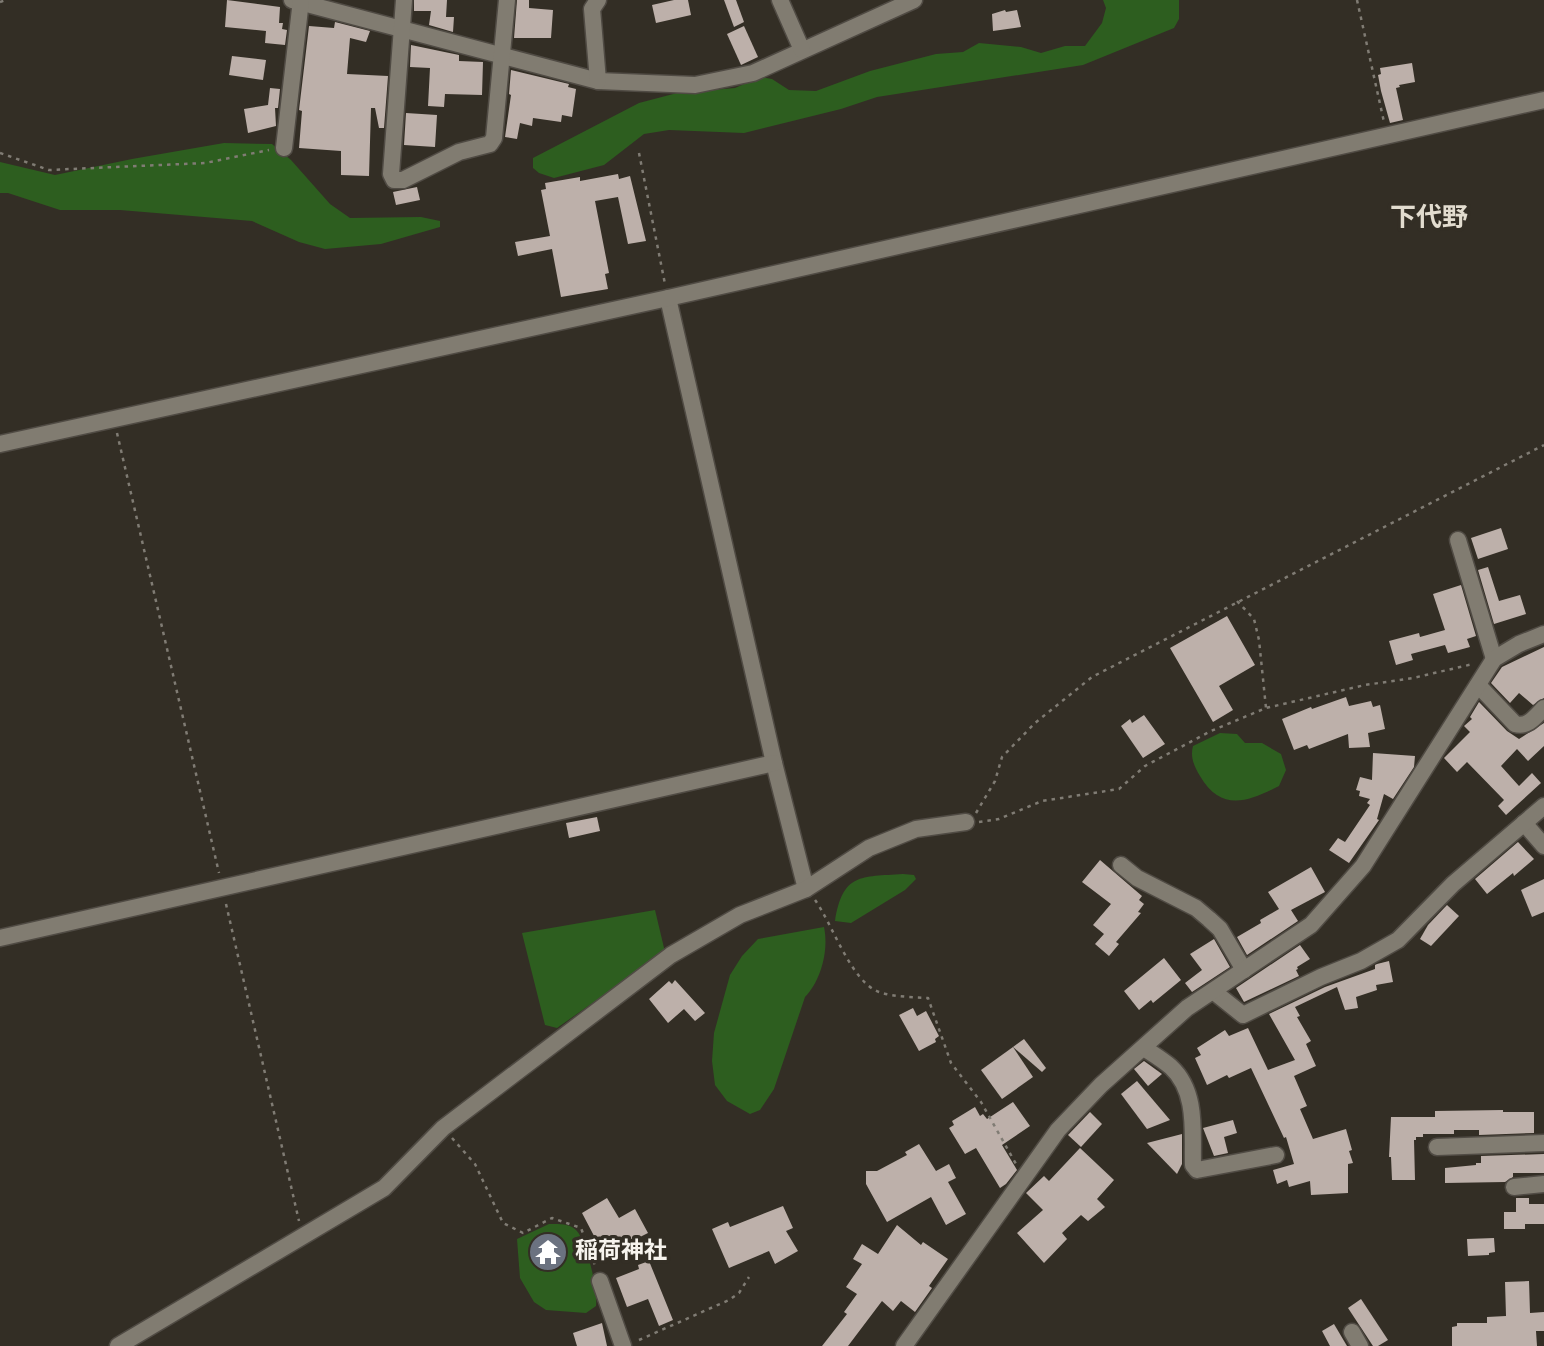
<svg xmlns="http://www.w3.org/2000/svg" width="1544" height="1346" viewBox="0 0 1544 1346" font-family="Overpass,'Noto Sans JP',sans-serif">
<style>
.green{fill:#2d5e1f}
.building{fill:#bdb0aa}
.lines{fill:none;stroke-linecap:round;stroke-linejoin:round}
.minor-casing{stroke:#504b44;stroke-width:19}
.path{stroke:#807c74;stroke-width:2.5;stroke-dasharray:3.5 5;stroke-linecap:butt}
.minor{stroke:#817c71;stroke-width:16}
.labels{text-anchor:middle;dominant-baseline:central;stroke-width:7;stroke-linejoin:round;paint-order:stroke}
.poi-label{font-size:23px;font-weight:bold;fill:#f7f4ee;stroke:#332e25;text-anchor:start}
.quarter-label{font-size:26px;font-weight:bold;fill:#e2dccf;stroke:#332e25}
</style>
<rect width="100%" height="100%" fill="#332e25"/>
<g class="green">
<polygon points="1103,0 1179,0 1179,19 1174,28 1083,65 877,97 841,109 744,133 669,130 644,134 604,165 554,178 539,173 533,168 533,158 639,103 677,93 735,88 760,77 772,79 789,90 816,91 870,71 936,54 963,52 979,43 1021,47 1041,53 1065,46 1085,46 1102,23 1106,8"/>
<polygon points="224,143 272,144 291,160 330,204 350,218 421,217 440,221 440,227 381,244 325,249 299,242 252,221 120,210 60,210 8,193 0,193 0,162 55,175 132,159"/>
<path d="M 1220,733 L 1237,734 L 1245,743 L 1262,743 L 1281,754 L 1286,770 L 1279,786 C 1248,802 1221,812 1200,776 C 1194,766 1190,757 1193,746 Z"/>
<path d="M 903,874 L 914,875 L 916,879 L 905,890 L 851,923 L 835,921 C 843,873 860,877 903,874 Z"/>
<polygon points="655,910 665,952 557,1028 545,1025 522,933"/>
<path d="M 824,927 C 829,950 821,981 805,997 L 774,1089 L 760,1110 L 750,1114 L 727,1101 L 715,1085 L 712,1061 L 714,1033 L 730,975 L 742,956 L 758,939 Z"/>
<path d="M 549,1224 C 558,1224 569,1223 576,1230 C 587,1241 598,1290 596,1306 L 586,1313 L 546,1310 L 534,1302 L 520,1278 L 517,1239 Z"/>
</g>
<g class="building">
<polygon points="227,0 280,7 279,23 283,23 282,29 287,30 285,45 265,43 266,31 225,27"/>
<polygon points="414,0 447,0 446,17 454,17 453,32 429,25 431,11 414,11"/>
<polygon points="517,0 529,0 529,8 553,10 551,38 514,38"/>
<polygon points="674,0 688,0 691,15 656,23 652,5"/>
<polygon points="724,0 736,0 744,22 734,27"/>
<polygon points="1005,10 1006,12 1017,10 1021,27 993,31 992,14"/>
<polygon points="335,22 370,31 366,42 350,38 347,74 388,76 384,128 379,128 375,108 371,108 369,176 341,175 341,151 299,148 302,111 299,110 309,26 334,28"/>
<polygon points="744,26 758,57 741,65 727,34"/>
<polygon points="411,45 459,55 459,61 483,62 482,95 445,94 444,107 428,106 430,68 410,67"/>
<polygon points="232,56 266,60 263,80 229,75"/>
<polygon points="1412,63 1415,82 1399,85 1400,87 1396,88 1403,120 1390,123 1381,91 1378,75 1381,74 1380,68"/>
<polygon points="511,70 569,84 568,87 576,89 572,117 562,115 561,122 533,118 532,126 520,123 517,139 505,137 511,95 509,94"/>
<polygon points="270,88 280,89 278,108 275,108 276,126 248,133 244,109 268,105"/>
<polygon points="406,113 437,115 435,147 404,145"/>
<polygon points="618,174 619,179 630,176 646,241 628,244 618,197 595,201 609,273 605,274 608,289 561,297 552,249 518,256 515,242 550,236 541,190 546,189 545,183 580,177 580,181"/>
<polygon points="417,187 420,200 396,205 393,192"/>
<polygon points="1501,528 1508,549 1478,559 1471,538"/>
<polygon points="1488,567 1499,601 1520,595 1526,614 1494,624 1478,570"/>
<polygon points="1461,585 1476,636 1467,639 1470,647 1448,653 1445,645 1411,654 1413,660 1396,665 1389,641 1419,633 1420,637 1445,630 1433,594"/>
<polygon points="1227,616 1255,665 1219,686 1233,710 1213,722 1170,648"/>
<polygon points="1544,647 1544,698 1533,705 1519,693 1510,703 1491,683 1502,667"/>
<polygon points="1346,697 1349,706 1371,701 1373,707 1380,705 1385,729 1368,733 1370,747 1349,748 1348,734 1309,749 1307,745 1294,750 1282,719 1311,707 1312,709"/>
<polygon points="1479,702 1507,731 1519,739 1544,723 1544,746 1528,761 1517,749 1501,766 1519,786 1532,773 1541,783 1506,815 1498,806 1504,800 1467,762 1457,772 1444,758 1470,732 1464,726 1472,719 1470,717"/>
<polygon points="1144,715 1165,744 1143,758 1121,726 1130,719 1132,723"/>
<polygon points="1373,753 1415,756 1414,767 1393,799 1384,794 1377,819 1379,820 1349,863 1329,850 1338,838 1345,842 1370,805 1367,803 1370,799 1359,796 1360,791 1356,790 1360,777 1372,780"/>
<polygon points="597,817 600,831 569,838 566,823"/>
<polygon points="1518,842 1534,859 1514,876 1513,873 1487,894 1475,879"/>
<polygon points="1100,860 1142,896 1139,900 1144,904 1138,912 1141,913 1116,942 1119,944 1109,956 1095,944 1104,934 1093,925 1111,904 1082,882"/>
<polygon points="1311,867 1325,892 1291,910 1298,921 1247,955 1237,937 1261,923 1260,920 1279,909 1268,892"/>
<polygon points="1544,879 1544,912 1532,917 1521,890"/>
<polygon points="1447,905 1459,916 1431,946 1420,939 1428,925"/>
<polygon points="1214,939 1230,967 1192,992 1185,983 1202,970 1190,954"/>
<polygon points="1300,945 1310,959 1297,967 1298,969 1296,970 1299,976 1244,1002 1236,988"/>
<polygon points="1164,958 1181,980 1153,1003 1151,1000 1139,1010 1124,991"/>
<polygon points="1389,961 1393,982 1376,985 1377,990 1356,997 1358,1008 1345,1010 1337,987 1295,1007 1300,1016 1297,1017 1311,1041 1306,1044 1316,1066 1294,1076 1307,1106 1300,1109 1313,1139 1346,1129 1352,1150 1349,1151 1353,1163 1348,1164 1348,1193 1311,1195 1310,1181 1289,1187 1287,1180 1277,1184 1273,1170 1294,1164 1286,1137 1284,1138 1251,1068 1229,1078 1227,1075 1207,1085 1195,1058 1201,1055 1197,1048 1225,1030 1229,1036 1248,1028 1268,1070 1295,1060 1269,1014 1325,987 1375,969 1375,965 1377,964"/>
<polygon points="675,980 705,1013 695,1021 684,1009 668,1023 649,999 669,981 672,984"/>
<polygon points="913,1008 917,1016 926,1011 939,1036 935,1039 936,1042 919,1051 899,1015"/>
<polygon points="1024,1039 1046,1068 1042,1072 1013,1047"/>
<polygon points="1013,1047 1033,1077 1002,1099 981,1070"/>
<polygon points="1144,1061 1162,1074 1148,1086 1134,1069"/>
<polygon points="1137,1081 1170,1120 1147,1129 1121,1094"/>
<polygon points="1013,1102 1030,1126 1002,1145 1017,1170 1006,1184 1000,1188 976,1148 965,1154 949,1128 954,1125 952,1121 975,1107 980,1116 983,1114 987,1119"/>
<polygon points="1503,1110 1503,1112 1534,1112 1534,1133 1479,1135 1479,1130 1454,1130 1454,1134 1423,1134 1423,1137 1416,1137 1416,1140 1414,1140 1415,1180 1392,1180 1391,1157 1389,1157 1391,1117 1435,1117 1435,1111"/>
<polygon points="1090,1112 1102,1124 1081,1147 1068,1135"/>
<polygon points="1233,1120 1237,1133 1224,1137 1228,1153 1214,1156 1203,1128"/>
<polygon points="1182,1134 1182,1164 1177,1174 1147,1143"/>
<polygon points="919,1144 936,1171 949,1164 956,1178 948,1182 966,1214 946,1225 931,1197 887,1222 866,1184 866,1171 877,1171 907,1155 905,1152"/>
<polygon points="1080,1148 1114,1180 1097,1199 1105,1207 1088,1221 1081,1215 1062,1233 1067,1239 1044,1263 1017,1233 1043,1210 1026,1193 1044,1176 1049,1181"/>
<polygon points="1544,1154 1544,1173 1513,1173 1513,1177 1505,1182 1445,1183 1445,1168 1476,1165 1476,1163 1481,1163 1481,1156"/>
<polygon points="607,1198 619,1218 635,1209 648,1233 632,1241 630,1237 603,1253 582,1213"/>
<polygon points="1516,1198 1529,1198 1529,1204 1544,1204 1544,1224 1525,1224 1525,1229 1504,1229 1504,1212 1516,1212"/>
<polygon points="783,1206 793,1228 786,1231 798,1251 775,1264 769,1251 729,1268 712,1229 728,1222 730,1227"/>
<polygon points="897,1225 921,1245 923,1242 948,1259 929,1286 932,1288 915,1312 901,1301 893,1311 882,1301 848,1346 822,1346 847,1314 844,1312 857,1294 846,1287 862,1264 853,1259 862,1244 878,1254"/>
<polygon points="547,1237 564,1253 549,1267 533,1251"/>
<polygon points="1494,1238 1495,1252 1489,1253 1489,1255 1468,1256 1467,1239"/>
<polygon points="649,1261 673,1320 659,1326 648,1299 627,1307 616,1278 639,1269 638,1265"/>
<polygon points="1529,1281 1530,1313 1544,1312 1544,1331 1536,1331 1537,1346 1452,1346 1452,1327 1457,1326 1457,1323 1487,1323 1487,1317 1506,1316 1505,1282"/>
<polygon points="1361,1299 1388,1340 1378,1346 1373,1346 1348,1308"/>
<polygon points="602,1323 607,1346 577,1346 573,1333"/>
<polygon points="1334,1324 1347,1346 1330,1346 1322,1331"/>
</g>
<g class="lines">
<defs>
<g id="minor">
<polyline points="292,0 598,81 695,85 753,73 914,0"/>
<polyline points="404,0 391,174 394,180 403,180 459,152 490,144 494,138 507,0"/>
<polyline points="780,0 802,50"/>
<polyline points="598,81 592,9 598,0"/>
<polyline points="284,148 301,0"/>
<polyline points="668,298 774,763 806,889"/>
<polyline points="0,444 668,298 1544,100"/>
<polyline points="1458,540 1494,659"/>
<path d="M 1478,685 L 1515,724 C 1528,728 1536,716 1544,708"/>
<polyline points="1524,823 1544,846"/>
<polyline points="1121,865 1137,878 1196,908 1209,919 1220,929 1244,970"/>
<polyline points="0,938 774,763"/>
<polyline points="1213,991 1243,1015 1321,977 1361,961 1398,940 1453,884 1544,806"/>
<path d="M 1144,1048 C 1153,1054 1163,1060 1171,1067 C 1198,1092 1192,1133 1193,1165 L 1197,1170 L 1276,1155"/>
<polyline points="1437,1147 1544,1143"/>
<polyline points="1514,1187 1544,1184"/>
<polyline points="600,1281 623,1346"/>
<polyline points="1352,1332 1360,1346"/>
<polyline points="118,1346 384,1188 443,1128 671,955 740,915 806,889 869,848 916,829 966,822"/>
<polyline points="904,1346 1058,1130 1101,1085 1187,1008 1311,925 1363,866 1494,659 1519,644 1544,634"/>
</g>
</defs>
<use href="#minor" class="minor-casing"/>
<g class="path">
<polyline points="1357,0 1384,122"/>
<polyline points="0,2 6,0"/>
<polyline points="0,153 49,170 205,163 269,150"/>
<polyline points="639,153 665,284"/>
<polyline points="117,433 219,873"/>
<polyline points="1237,601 1254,619 1259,640 1266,708"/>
<polyline points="976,813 995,781 1002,757 1035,723 1092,677 1544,445"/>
<polyline points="979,822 999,819 1042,801 1119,789 1145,766 1211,731 1266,708 1365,685 1413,678 1473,664"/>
<path d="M 815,900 C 832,923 851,982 879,992 C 894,997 912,997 928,998 L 951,1063 L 981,1102 L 1016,1164"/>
<polyline points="226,904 299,1221"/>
<polyline points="452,1138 475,1164 503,1223 523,1233 552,1218 581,1228 596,1268"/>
<polyline points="639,1340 729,1300 739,1293 749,1277"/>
</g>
<use href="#minor" class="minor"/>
</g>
<defs>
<symbol id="temple-disc" viewBox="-11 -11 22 22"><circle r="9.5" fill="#6b7280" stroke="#332e25"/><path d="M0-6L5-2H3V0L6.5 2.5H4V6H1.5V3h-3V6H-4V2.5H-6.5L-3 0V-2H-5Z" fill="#fff"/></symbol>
</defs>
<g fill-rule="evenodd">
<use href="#temple-disc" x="526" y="1230" width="44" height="44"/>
</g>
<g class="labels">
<g class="poi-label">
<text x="575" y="1252">稲荷神社</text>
</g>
<g class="quarter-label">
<text x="1429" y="219">下代野</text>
</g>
</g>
</svg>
